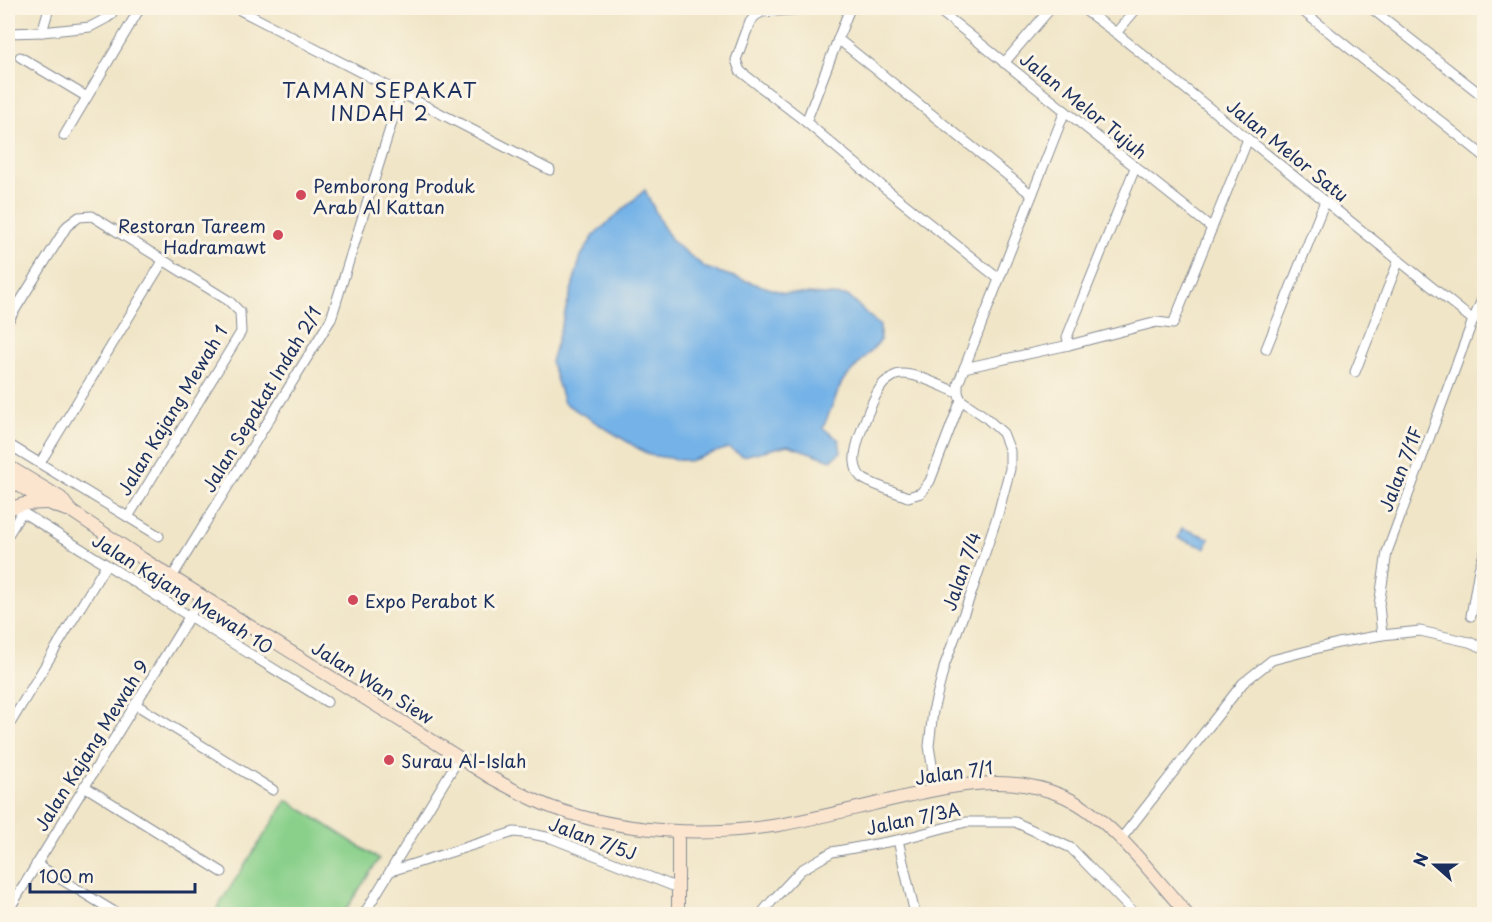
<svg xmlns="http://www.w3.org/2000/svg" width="1492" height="922" viewBox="0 0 1492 922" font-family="'Playpen Sans',sans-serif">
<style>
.green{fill:#8ad08b;stroke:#528074;stroke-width:1.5}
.water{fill:#75b2e7;stroke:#4870a2;stroke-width:1.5}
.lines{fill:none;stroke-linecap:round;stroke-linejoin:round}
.street-casing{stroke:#868a92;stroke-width:11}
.secondary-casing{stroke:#868a92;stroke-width:14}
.street{stroke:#fff;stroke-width:9}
.secondary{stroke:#fbe5cf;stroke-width:12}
.poi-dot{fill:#d1495b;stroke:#fcf5e5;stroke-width:2}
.labels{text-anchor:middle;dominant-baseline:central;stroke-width:6;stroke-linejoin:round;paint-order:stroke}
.street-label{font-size:18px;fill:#1b2f5e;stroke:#fcf5e5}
.poi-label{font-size:18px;fill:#1b2f5e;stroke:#fcf5e5;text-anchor:start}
.neighbourhood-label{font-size:20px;letter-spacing:1.5px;fill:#1b2f5e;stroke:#fcf5e5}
</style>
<rect width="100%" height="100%" fill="#fcf5e5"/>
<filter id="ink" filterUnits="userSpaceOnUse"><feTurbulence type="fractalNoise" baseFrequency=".0167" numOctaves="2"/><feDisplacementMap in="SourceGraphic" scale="12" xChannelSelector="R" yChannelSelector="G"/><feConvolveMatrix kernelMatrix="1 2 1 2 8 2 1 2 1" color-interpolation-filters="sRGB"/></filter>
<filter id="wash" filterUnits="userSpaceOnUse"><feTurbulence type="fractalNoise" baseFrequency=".008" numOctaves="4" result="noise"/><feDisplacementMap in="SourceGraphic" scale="24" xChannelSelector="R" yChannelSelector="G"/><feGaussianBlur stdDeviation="1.35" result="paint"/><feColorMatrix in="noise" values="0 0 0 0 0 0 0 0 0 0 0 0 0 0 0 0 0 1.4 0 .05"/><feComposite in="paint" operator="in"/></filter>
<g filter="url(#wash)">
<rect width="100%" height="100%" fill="#f0e5c7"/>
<polygon class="green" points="287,800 379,859 343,914 213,914"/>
<g class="water">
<polygon points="645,190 662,225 674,243 706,268 784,293 848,296 880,326 880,341 842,382 823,428 839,440 841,452 831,460 788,445 743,456 728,448 689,461 649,455 564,403 551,362 581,256 594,235"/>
<polygon points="1182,528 1209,538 1206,548 1178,538"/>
</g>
</g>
<g filter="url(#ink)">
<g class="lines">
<defs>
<g id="street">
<polyline points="236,8 550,170"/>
<polyline points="821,8 762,12 755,16 750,22 744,38 736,60 740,71 806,122 881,185 999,279"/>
<polyline points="936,8 1212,228"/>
<polyline points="1082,8 1116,33 1473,320"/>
<polyline points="1299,8 1484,156"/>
<polyline points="1371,8 1484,97"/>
<polyline points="42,32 49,8"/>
<polyline points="8,33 42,32 90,27 107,18 111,15 114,8"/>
<polyline points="1116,33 1137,8"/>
<polyline points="838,39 1032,195"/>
<polyline points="20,57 87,97"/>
<polyline points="1004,63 1051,8"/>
<polyline points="806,122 850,8"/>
<polyline points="64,136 140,8"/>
<polyline points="8,321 67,226 79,217 92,216 229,301 240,312 241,332 128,517"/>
<polyline points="1069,345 1067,337 1135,168"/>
<polyline points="1266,349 1325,201"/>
<polyline points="964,368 1069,345 1157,322 1173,324 1248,139"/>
<polyline points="1355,372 1399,260"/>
<path d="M 958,393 C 943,387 911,370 896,375 C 893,376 886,381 884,383 C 874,393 856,441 855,456 C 854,462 856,472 861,477 C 867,483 898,493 908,497 L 921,493 L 930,481 L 961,400"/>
<polyline points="8,444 159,536"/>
<polyline points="40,463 163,261"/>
<polyline points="8,535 22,512 327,702"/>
<polyline points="172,577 331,319 401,93"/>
<polyline points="1471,616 1479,569 1484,554"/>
<polyline points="1382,635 1379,605 1387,552 1473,320 1484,295"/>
<polyline points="135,704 273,790"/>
<polyline points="8,727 106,565"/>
<polyline points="84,786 222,872"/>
<polyline points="936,790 929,746 933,711 945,664 971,594 998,514 1010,469 1010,451 1003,433 984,416 961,400 958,393 958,384 1065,111"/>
<polyline points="1121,839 1243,683 1272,660 1338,643 1382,635 1420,631 1469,642 1484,648"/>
<polyline points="898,840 915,914"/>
<polyline points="36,864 118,914"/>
<polyline points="391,871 514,832 532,834 551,838 678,888"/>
<polyline points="8,911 202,596"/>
<polyline points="364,914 459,758"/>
<polyline points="761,914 772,901 801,870 832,852 898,840 966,822 1015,822 1071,848 1135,914"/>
</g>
<g id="secondary">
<path d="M 8,466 L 61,498 L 71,511 L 143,559 L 490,777 C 510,788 530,799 551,807 C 623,833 704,837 779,825 C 818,818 857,808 895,799 C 951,786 1008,772 1063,796 C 1111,817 1153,876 1187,914"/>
<path d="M 8,478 C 29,492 46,505 71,511"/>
<polyline points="8,509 24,504 46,503"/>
<polyline points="678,914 678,831"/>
</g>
</defs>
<use href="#street" class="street-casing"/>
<use href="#secondary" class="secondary-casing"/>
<use href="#street" class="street"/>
<use href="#secondary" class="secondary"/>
</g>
</g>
<g class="poi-dot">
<circle cx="301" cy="195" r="6"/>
<circle cx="278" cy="235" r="6"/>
<circle cx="353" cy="600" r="6"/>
<circle cx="389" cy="760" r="6"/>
</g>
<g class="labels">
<g class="street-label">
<text transform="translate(1084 105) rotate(39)">Jalan Melor Tujuh</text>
<text transform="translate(1288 150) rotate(39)">Jalan Melor Satu</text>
<text transform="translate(261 399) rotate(-59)">Jalan Sepakat Indah 2/1</text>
<text transform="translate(172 410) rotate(-59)">Jalan Kajang Mewah 1</text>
<text transform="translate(1400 469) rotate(-69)">Jalan 7/1F</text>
<text transform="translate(961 571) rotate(-71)">Jalan 7/4</text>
<text transform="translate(183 593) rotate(32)">Jalan Kajang Mewah 10</text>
<text transform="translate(373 682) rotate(32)">Jalan Wan Siew</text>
<text transform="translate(91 745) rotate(-58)">Jalan Kajang Mewah 9</text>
<text transform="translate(954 772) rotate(-8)">Jalan 7/1</text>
<text transform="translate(913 818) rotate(-12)">Jalan 7/3A</text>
<text transform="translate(593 838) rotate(20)">Jalan 7/5J</text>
</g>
<g class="poi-label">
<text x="313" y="185">Pemborong Produk<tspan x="313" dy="21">Arab Al Kattan</tspan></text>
<text x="266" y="225" text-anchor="end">Restoran Tareem<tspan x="266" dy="21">Hadramawt</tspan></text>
<text x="365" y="600">Expo Perabot K</text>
<text x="401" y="760">Surau Al-Islah</text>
</g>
<g class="neighbourhood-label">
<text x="380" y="90">TAMAN SEPAKAT<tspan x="380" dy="23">INDAH 2</tspan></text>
</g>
</g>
<rect width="1492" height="922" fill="none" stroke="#fcf5e5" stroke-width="30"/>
<g transform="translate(1435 865) rotate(291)" stroke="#fcf5e5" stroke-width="4.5" paint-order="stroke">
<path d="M0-4.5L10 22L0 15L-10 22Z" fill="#1b2f5e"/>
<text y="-9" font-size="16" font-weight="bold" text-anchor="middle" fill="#1b2f5e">N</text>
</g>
<path d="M30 883v9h165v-9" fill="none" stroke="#1b2f5e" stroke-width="3"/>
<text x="39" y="883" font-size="18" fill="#1b2f5e" stroke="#fcf5e5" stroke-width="4.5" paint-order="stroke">100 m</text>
</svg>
